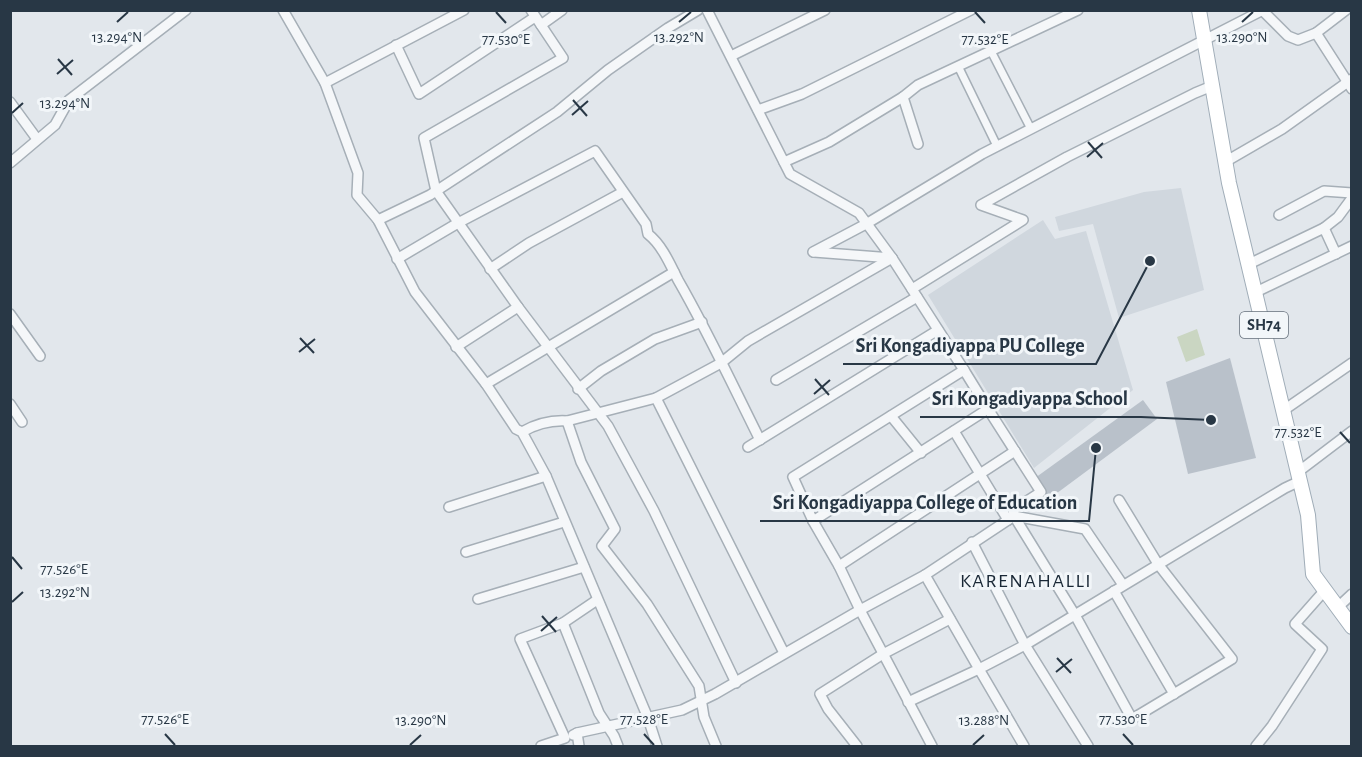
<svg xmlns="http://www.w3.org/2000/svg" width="1362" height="757" viewBox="0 0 1362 757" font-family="'Alegreya Sans',sans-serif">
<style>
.built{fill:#d0d7de}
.green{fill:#cad6c2}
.building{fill:#b9c1ca}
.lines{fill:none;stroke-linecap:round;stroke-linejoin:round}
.pedestrian-casing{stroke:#a6afb7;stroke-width:10}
.minor-casing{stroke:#a6afb7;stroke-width:12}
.primary-casing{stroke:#a0adb8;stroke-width:16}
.pedestrian{stroke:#f5f7f9;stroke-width:7}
.minor{stroke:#f5f7f9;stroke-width:9}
.primary{stroke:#fff;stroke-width:14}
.ticks{fill:none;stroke:#283745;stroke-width:2}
.labels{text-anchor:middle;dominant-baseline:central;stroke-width:6;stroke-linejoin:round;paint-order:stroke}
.shield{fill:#f2f6f9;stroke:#65707b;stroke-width:1.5}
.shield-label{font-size:16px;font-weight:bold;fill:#283745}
.neighbourhood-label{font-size:20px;letter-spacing:1.5px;fill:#1a2836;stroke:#f2f6f9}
.ticks-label{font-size:15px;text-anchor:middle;fill:#283745;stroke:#f2f6f9;stroke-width:6;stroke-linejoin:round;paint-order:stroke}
.leader{fill:none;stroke:#283745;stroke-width:2}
.callout-dot{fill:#283745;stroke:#f2f6f9;stroke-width:2}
.callout-label{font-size:20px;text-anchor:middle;font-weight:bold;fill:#283745;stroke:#f2f6f9;stroke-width:6;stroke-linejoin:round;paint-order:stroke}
</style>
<rect width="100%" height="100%" fill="#e2e7ec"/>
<g class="built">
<polygon points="1181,188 1204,290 1119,318 1093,224 1059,231 1055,217 1144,192"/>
<polygon points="1043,220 1055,239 1086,231 1133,390 1034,468 928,295"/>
</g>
<polygon class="green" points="1197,329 1205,355 1186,362 1177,337"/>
<g class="building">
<polygon points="1230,358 1256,458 1188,474 1166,382"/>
<polygon points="1143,400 1157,419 1049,499 1035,478"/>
</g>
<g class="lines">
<defs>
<g id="pedestrian">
<polyline points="991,51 1031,129"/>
<polyline points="958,66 997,146"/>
</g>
<g id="minor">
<polyline points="283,10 325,83 358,173 357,195 378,220 415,292 486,384 516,429 522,432 546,476 449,507"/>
<polyline points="707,10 790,174 859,213 892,258"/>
<polyline points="1262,10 1288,36 1298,40 1316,33"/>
<polyline points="1346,10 1316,33 1352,89"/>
<polyline points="541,25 562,10"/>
<polyline points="396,45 419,94 535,17"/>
<polyline points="731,56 825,10"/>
<polyline points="325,83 464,10"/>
<polyline points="10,102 37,139"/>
<polyline points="758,110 802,94 971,10"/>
<polyline points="918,144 903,97 918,85 1078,10"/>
<polyline points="784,162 829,142 903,97"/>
<polyline points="1225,162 1282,129 1352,79"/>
<polyline points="10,163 55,125 69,100 186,10"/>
<polyline points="1279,215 1324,191 1352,193"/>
<polyline points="378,220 430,195 557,112 608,70 668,28 698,10"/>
<polyline points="1324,228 1338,217 1352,198"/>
<polyline points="813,252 866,224 982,154 1263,10"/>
<polyline points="814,252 892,258"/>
<path d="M 397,259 L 458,223 L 595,151 L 646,224 L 648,234 C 662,245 670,264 678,280 C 708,332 733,386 760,440"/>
<polyline points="1249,264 1324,228 1336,254"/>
<polyline points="490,269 529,243 623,192"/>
<polyline points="912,289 1023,220 981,205 1067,157 1195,93 1212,86"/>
<polyline points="1256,292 1352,246"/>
<polyline points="518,307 608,426 654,511 736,683"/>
<polyline points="10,314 40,356"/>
<polyline points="456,347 518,307 436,191 424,138 563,58 531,10"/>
<polyline points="776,380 917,297"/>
<polyline points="486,384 674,272"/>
<polyline points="578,389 601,371 655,339 702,322"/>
<polyline points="10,404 22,422"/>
<polyline points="1284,410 1352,363"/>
<polyline points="891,416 921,453"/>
<polyline points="567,421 581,462 615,529 602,546 647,604 699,686 704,717 716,746"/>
<polyline points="954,431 1008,520"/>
<path d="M 522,432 C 536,424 551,420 567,421 L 656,398"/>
<polyline points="748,447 938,330"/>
<polyline points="1298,472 1352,431"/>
<polyline points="546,476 648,718 657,746"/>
<polyline points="1119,500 1158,564 1232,659 1132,719 1075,615 1014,516 1085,529 1123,585"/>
<polyline points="972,542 1025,645 1088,746"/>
<polyline points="466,552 564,522"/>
<polyline points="839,566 1015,451"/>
<polyline points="1114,591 1174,694"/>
<polyline points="478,599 584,567"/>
<polyline points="1337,608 1352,594"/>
<polyline points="563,623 599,713 614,736 618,746"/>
<polyline points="784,653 656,398 721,363 748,341 892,258 964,370"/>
<polyline points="908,702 979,669 925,575"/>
<polyline points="577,733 682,710 715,694 860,610 925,575 1014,516 1013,510 1041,492 988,409 813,521"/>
<polyline points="573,735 577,733 579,746"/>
<polyline points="541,746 565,738 520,639 563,623 597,600"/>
<polyline points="857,746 828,709 820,694 883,654 950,619"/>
<polyline points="932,746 860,610 839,566 813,521 793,477 964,370 988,409"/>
<polyline points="1024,746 979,669 1025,645 1285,488 1300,481"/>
<polyline points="1256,746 1272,726 1322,649 1295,624 1325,590"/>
</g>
<polyline id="primary" points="1199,10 1229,183 1308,515 1313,574 1352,627"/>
</defs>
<use href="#pedestrian" class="pedestrian-casing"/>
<use href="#minor" class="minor-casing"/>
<use href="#primary" class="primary-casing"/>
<use href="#pedestrian" class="pedestrian"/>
<use href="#minor" class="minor"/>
<use href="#primary" class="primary"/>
</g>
<path class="ticks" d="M 496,12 L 506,23M 975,12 L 985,23M 117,22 L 128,12M 679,22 L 691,12M 1242,22 L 1253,12M 58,59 L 72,75M 57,74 L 73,60M 573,100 L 587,116M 12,113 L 23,103M 572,115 L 588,101M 1088,142 L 1102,158M 1087,157 L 1103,143M 300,338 L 314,353M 299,352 L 315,339M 815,379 L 829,395M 814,394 L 830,380M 1340,432 L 1350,443M 12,557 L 22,569M 12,602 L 23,592M 542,616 L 556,632M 541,631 L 557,617M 1057,658 L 1071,673M 1056,672 L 1072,659M 165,734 L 175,745M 644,734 L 654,745M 1123,734 L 1133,745M 410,745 L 421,735M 973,745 L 984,735"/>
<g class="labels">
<rect class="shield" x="1240" y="312" width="48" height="26" rx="4.5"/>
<g class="shield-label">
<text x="1264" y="325">SH74</text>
</g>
<g class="neighbourhood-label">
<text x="1026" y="581">KARENAHALLI</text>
</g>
</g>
<g class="ticks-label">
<text x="679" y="42">13.292°N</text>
<text x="1242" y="42">13.290°N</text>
<text x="117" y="42">13.294°N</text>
<text x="506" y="44">77.530°E</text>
<text x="985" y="44">77.532°E</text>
<text x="65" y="108">13.294°N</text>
<text x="1298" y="437">77.532°E</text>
<text x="64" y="574">77.526°E</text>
<text x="65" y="597">13.292°N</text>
<text x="165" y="724">77.526°E</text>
<text x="644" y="724">77.528°E</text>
<text x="1123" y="724">77.530°E</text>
<text x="421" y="725">13.290°N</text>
<text x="984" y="725">13.288°N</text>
</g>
<path class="leader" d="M1150 261L1096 364H843M1211 420L1141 417H920M1096 448L1089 521H760"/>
<g class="callout-dot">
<circle cx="1150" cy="261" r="6"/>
<circle cx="1211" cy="420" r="6"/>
<circle cx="1096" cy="448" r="6"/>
</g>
<g class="callout-label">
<text x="970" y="352">Sri Kongadiyappa PU College</text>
<text x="1030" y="405">Sri Kongadiyappa School</text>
<text x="925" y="509">Sri Kongadiyappa College of Education</text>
</g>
<rect width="1362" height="757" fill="none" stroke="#283745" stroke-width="24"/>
</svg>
